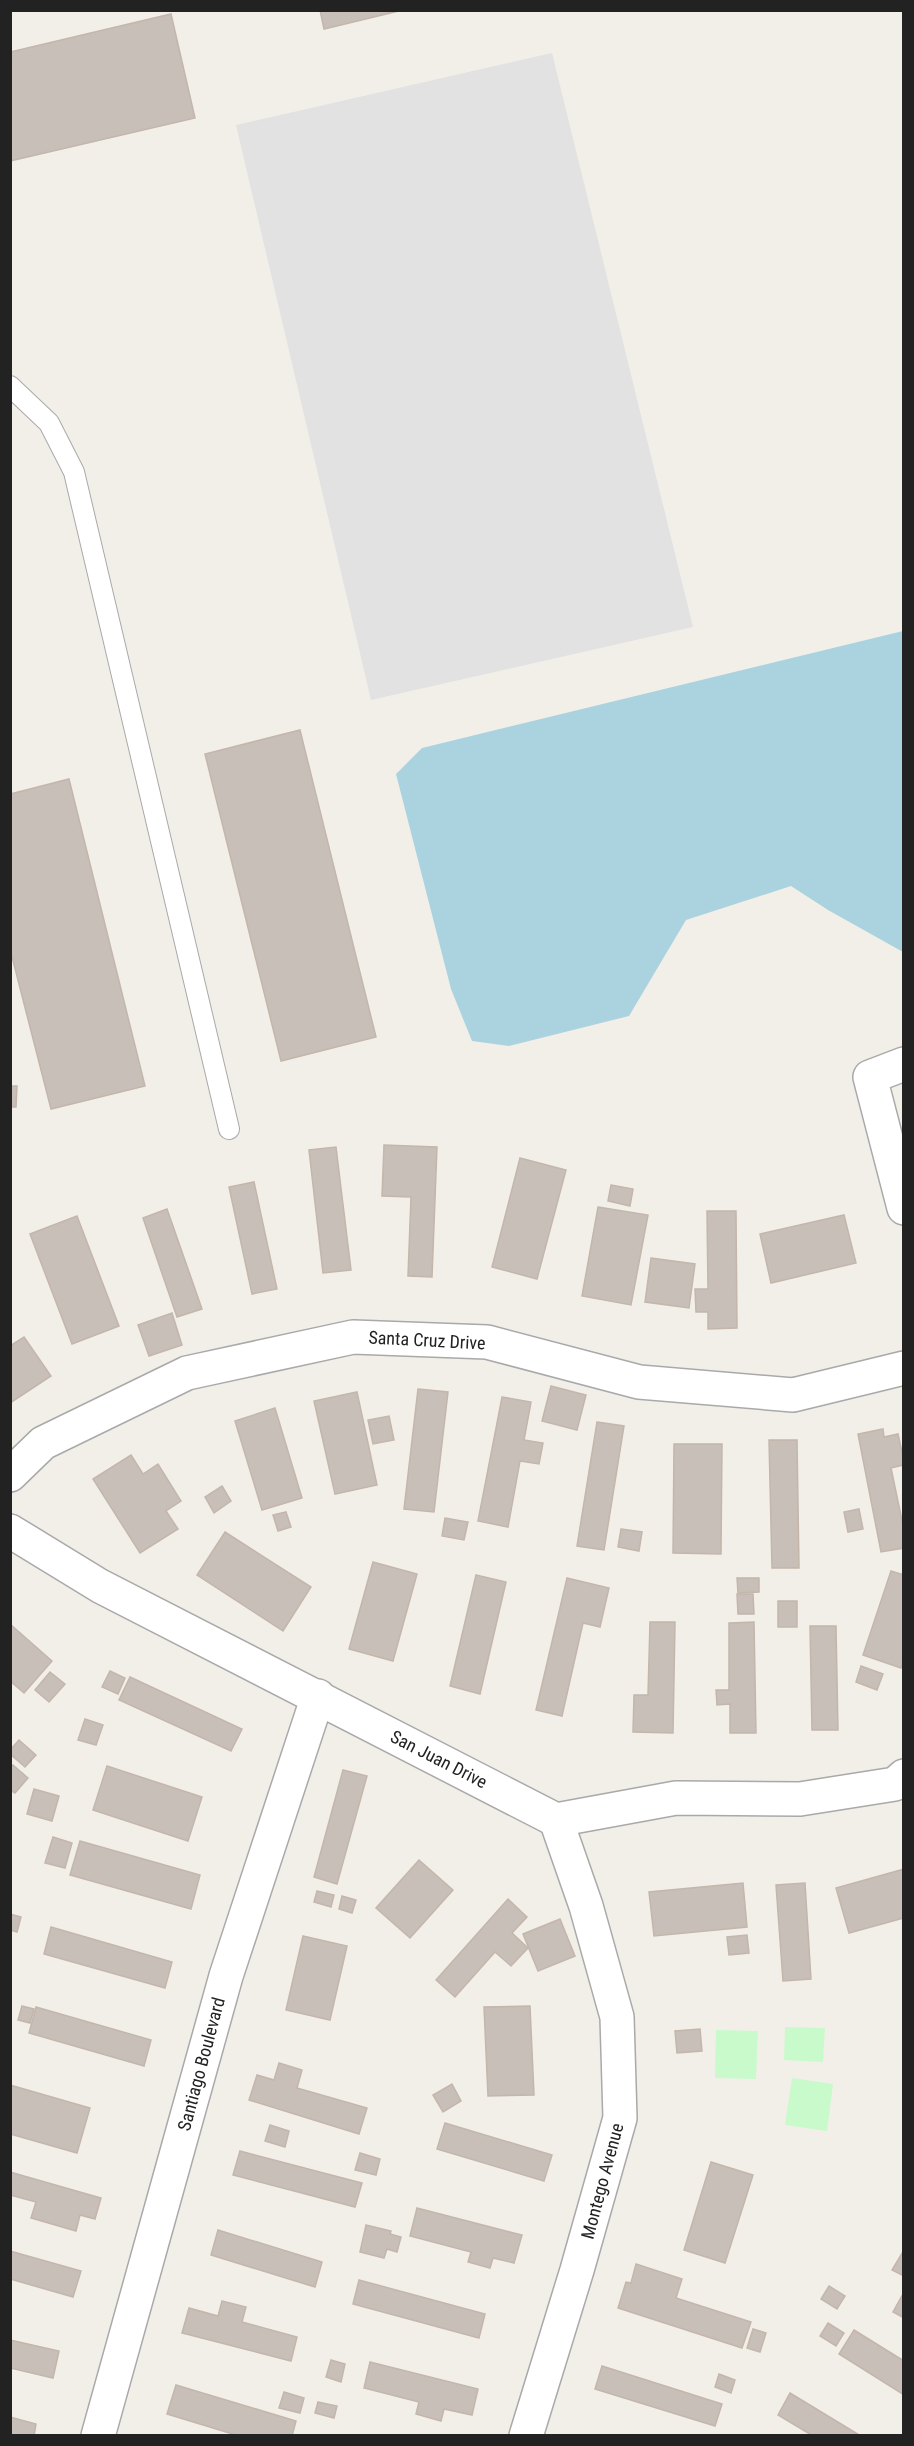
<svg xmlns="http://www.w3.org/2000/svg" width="914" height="2446" viewBox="0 0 914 2446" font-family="'Roboto Condensed',sans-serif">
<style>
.park{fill:#c8facc}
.parking{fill:#e2e2e2}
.water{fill:#aad3df}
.building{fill:#c7bfb8;stroke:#c4b6ab;stroke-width:1.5}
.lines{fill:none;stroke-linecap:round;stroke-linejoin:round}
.lane-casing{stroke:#a9a9a9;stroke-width:22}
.street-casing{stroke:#a9a9a9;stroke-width:36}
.lane{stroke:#fff;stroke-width:20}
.street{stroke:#fff;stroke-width:33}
.labels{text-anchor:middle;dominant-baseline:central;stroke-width:5;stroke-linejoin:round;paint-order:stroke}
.street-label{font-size:18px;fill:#222;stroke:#fff}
</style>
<rect width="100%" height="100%" fill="#f2efe9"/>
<g class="park">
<polygon points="785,2027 825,2028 823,2062 784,2060"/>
<polygon points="716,2030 758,2031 756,2079 715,2078"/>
<polygon points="792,2078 833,2084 827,2131 785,2125"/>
</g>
<polygon class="parking" points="552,53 693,627 371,700 236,125"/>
<polygon class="water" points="903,631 903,952 828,910 791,886 686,920 629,1016 509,1046 472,1041 451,989 396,774 422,748"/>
<g class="building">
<polygon points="320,10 403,10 324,29"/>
<polygon points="171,14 195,118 10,161 10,52"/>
<polygon points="300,730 376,1037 281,1061 205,754"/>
<polygon points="69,779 145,1086 51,1109 10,949 10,794"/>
<polygon points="10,1086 17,1086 16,1107 10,1107"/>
<polygon points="384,1145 437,1147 432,1277 408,1276 411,1197 382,1196"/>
<polygon points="336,1147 351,1270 323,1273 309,1150"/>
<polygon points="520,1158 566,1170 537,1279 492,1267"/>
<polygon points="254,1182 277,1289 252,1294 229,1187"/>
<polygon points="611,1185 633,1189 630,1206 608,1201"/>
<polygon points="598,1207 648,1215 631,1305 582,1296"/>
<polygon points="167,1209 202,1309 177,1317 143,1218"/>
<polygon points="707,1211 736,1211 737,1328 708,1329 708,1312 696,1312 695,1289 708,1289"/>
<polygon points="844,1215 856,1263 771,1283 760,1234"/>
<polygon points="77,1216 119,1326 72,1344 30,1234"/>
<polygon points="651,1258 695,1264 689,1308 645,1302"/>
<polygon points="172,1313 182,1345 149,1356 138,1325"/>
<polygon points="24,1337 51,1376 10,1403 10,1346"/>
<polygon points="551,1386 586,1395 577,1430 542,1421"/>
<polygon points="418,1389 448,1392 434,1512 404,1509"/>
<polygon points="357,1392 377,1485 335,1494 314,1401"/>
<polygon points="502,1397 531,1402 524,1440 543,1443 539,1464 520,1461 508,1527 478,1521"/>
<polygon points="275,1408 302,1498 262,1510 235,1421"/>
<polygon points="389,1416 394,1440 373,1444 368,1420"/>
<polygon points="597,1422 624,1426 604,1550 577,1546"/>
<polygon points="883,1429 884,1437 898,1434 904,1461 904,1465 891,1468 904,1530 904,1548 881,1552 858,1434"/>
<polygon points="769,1440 797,1440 799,1568 772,1568"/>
<polygon points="674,1444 722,1444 721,1554 673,1553"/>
<polygon points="131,1455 143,1474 158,1464 181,1501 166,1511 178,1529 140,1553 93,1479"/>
<polygon points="222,1486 231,1501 214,1513 205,1497"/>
<polygon points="859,1509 863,1529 848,1532 844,1512"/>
<polygon points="286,1512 291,1527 278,1531 273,1515"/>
<polygon points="445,1518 468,1522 464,1540 442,1536"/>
<polygon points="621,1529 642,1532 639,1551 618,1547"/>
<polygon points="225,1532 311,1587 283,1631 197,1575"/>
<polygon points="373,1562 417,1574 393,1661 349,1649"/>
<polygon points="891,1571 904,1575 904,1661 901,1668 863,1655"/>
<polygon points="476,1575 506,1582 480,1694 450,1686"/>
<polygon points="567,1578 609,1588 600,1627 583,1623 562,1716 536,1710"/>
<polygon points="737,1578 759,1578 759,1592 738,1593"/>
<polygon points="737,1594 753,1594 754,1614 738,1614"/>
<rect x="778" y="1601" width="19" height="26"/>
<polygon points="650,1622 675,1622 673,1733 633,1732 634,1695 648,1695"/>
<polygon points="754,1622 756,1733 730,1733 730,1704 717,1705 716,1690 729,1690 729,1623"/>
<polygon points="10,1624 52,1661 24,1693 10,1681"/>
<polygon points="810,1626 836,1626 838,1730 812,1730"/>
<polygon points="861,1666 883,1674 877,1690 856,1682"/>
<polygon points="110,1671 125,1678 118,1694 102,1687"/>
<polygon points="50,1672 65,1684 49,1702 35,1690"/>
<polygon points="130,1677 242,1729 231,1751 119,1700"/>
<polygon points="85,1719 103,1725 96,1745 78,1740"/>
<polygon points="19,1740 36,1755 25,1767 10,1754 10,1750"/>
<polygon points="13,1765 28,1778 15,1793 10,1790 10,1768"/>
<polygon points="107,1766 202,1797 188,1841 93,1810"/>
<polygon points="343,1770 367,1776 337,1884 314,1877"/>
<polygon points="34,1789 59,1796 52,1821 27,1814"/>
<polygon points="53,1837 72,1843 65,1868 45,1863"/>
<polygon points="80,1841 200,1875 191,1909 70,1875"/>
<polygon points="419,1860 453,1890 410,1938 376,1908"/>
<polygon points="904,1869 904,1918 849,1933 836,1888"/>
<polygon points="743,1883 747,1927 654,1936 649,1892"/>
<polygon points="805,1883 811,1979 783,1981 776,1885"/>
<polygon points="317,1891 334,1895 331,1907 314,1902"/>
<polygon points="342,1896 356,1900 352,1913 339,1909"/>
<polygon points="508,1899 527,1917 512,1933 528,1948 511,1966 495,1952 455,1997 436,1980"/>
<polygon points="10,1914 21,1917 17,1932 10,1930"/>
<polygon points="560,1919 575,1956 538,1971 523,1934"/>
<polygon points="51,1927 172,1962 165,1988 44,1954"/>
<polygon points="747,1935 749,1953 729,1955 727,1937"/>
<polygon points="303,1936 347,1946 330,2020 286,2010"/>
<polygon points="22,2006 34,2009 30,2023 18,2020"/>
<polygon points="530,2006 534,2095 488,2096 484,2007"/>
<polygon points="36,2007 151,2040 144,2066 29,2033"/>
<polygon points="700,2029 702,2051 677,2053 675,2031"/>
<polygon points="279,2063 302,2070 297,2088 367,2108 359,2134 249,2100 257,2075 274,2080"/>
<polygon points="452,2084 461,2101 443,2112 433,2095"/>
<polygon points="10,2085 90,2108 77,2153 10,2134"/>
<polygon points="445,2123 552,2155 544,2181 437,2149"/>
<polygon points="270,2125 289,2131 285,2147 265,2141"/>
<polygon points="240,2151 362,2183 355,2207 233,2175"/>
<polygon points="360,2153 380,2159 376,2175 355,2170"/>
<polygon points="711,2162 753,2175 725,2263 684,2250"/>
<polygon points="10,2172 101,2198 95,2219 80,2215 76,2231 31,2218 36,2202 10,2195"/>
<polygon points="417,2208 522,2235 514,2263 493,2258 490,2268 468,2262 471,2252 410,2236"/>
<polygon points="366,2225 391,2231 390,2234 401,2237 397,2252 387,2249 384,2258 360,2252"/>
<polygon points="218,2230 322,2262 315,2287 211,2255"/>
<polygon points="904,2250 904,2276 892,2270"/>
<polygon points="10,2251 81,2271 73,2297 10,2279"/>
<polygon points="636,2264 682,2279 676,2298 751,2322 742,2348 618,2308 626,2282 631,2283"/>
<polygon points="359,2280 485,2314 479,2338 353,2304"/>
<polygon points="829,2286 845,2296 837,2309 821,2299"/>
<polygon points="904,2292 904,2318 893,2312"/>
<polygon points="222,2301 246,2307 242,2322 297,2337 291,2361 182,2333 189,2308 218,2316"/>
<polygon points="828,2323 844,2333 836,2346 820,2336"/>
<polygon points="753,2329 766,2333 760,2352 747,2348"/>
<polygon points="854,2330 904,2361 904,2395 839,2354"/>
<polygon points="10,2340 59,2351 53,2378 10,2368"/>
<polygon points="331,2360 345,2364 341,2382 326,2377"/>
<polygon points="370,2362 478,2389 472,2415 444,2409 441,2421 416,2414 419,2402 364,2388"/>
<polygon points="602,2366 722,2404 715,2426 595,2389"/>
<polygon points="719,2374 735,2380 731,2393 715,2387"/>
<polygon points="176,2385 296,2421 292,2436 239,2436 167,2414"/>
<polygon points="284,2392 304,2398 300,2413 279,2408"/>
<polygon points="790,2393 861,2436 813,2436 778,2415"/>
<polygon points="318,2402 337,2406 334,2418 315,2413"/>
<polygon points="10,2417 36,2424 34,2436 10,2436"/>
</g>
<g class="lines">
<defs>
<polyline id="lane" points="10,386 49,423 74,472 229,1129"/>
<g id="street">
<polyline points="904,1064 870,1077 904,1208"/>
<polyline points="10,1475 43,1443 187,1373 353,1337 487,1342 639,1382 793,1395 904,1368"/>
<polyline points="10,1531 100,1586 556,1820 676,1798 800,1799 895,1784 904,1776"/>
<polyline points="98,2436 226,1976 318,1696"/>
<polyline points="526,2436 577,2270 620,2118 617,2017 586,1906 556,1820"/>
</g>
</defs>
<use href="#lane" class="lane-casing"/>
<use href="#street" class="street-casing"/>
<use href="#lane" class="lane"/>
<use href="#street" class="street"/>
</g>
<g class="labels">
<g class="street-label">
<text transform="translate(427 1340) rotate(3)">Santa Cruz Drive</text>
<text transform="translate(439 1759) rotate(27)">San Juan Drive</text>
<text transform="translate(201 2064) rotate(-75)">Santiago Boulevard</text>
<text transform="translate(602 2181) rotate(-75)">Montego Avenue</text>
</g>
</g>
<rect width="914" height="2446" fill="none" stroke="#222222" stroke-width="24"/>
</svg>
